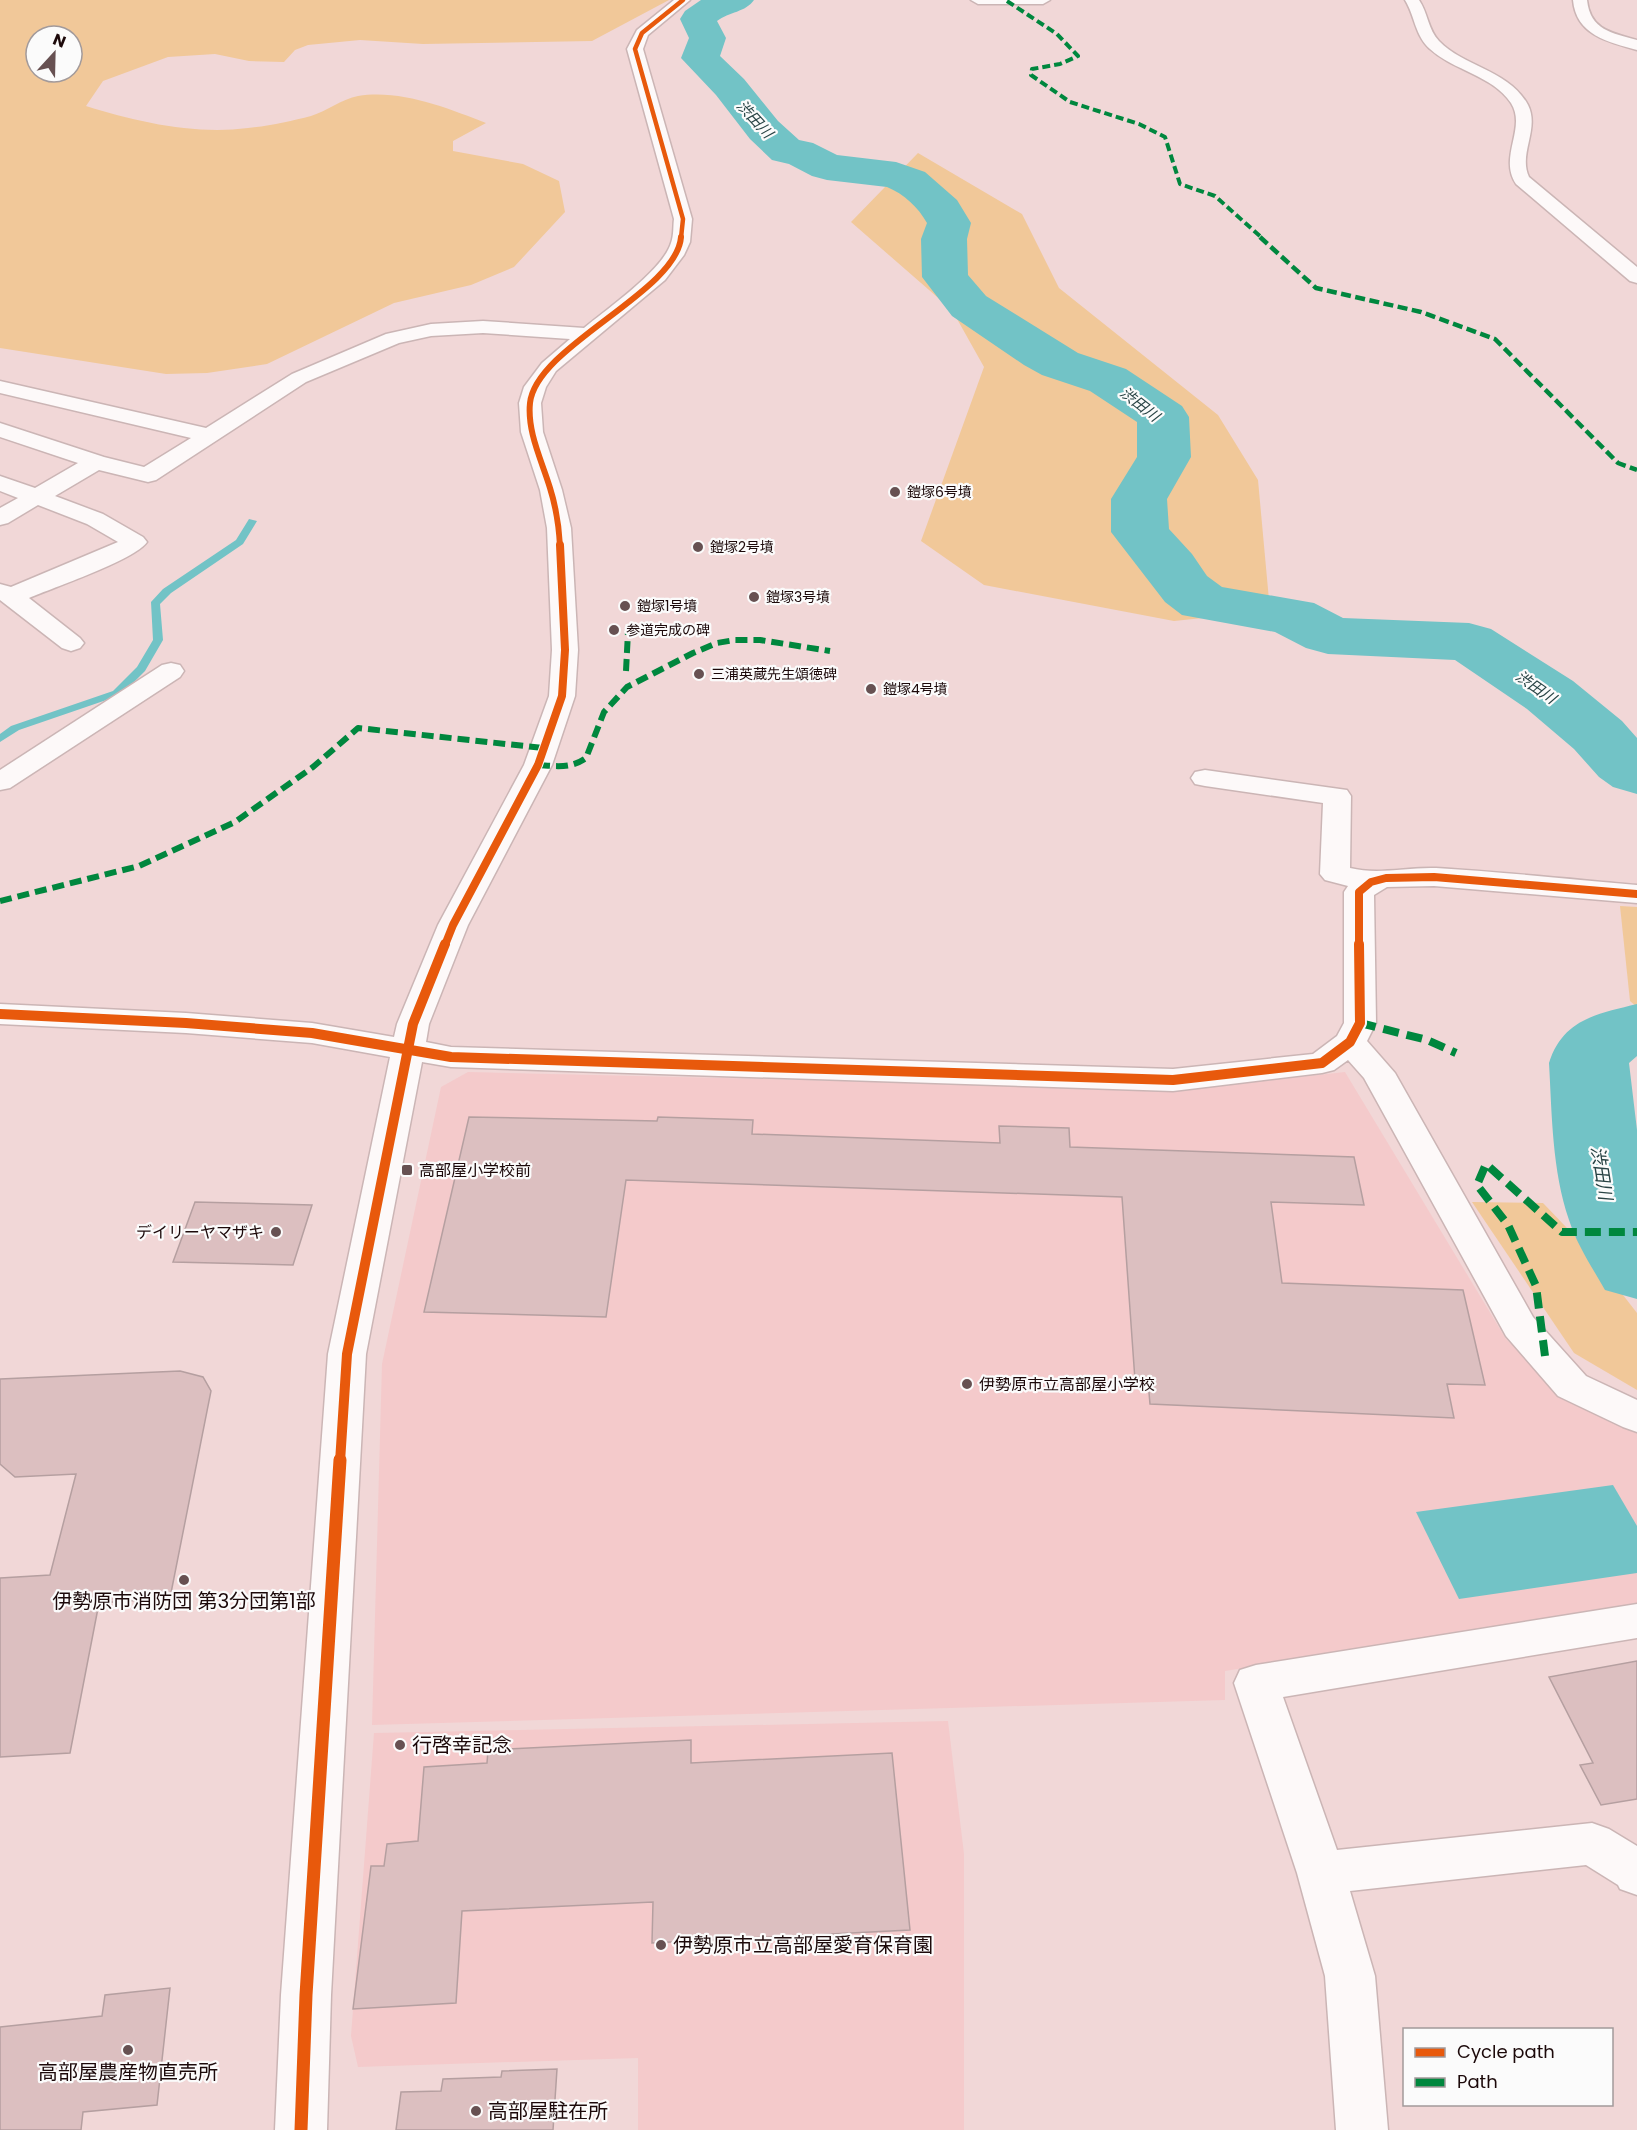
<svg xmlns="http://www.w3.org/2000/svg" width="1637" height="2130" viewBox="0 0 1637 2130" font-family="Poppins,'Noto Sans JP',sans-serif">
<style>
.built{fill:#f4cacb}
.green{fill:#f1c899;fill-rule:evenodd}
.water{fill:#72c3c6}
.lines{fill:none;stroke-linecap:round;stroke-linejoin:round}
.stream{fill:#72c3c6;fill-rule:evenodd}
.river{fill:#72c3c6;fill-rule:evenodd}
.building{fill:#dcbfc0;stroke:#b59fa0;stroke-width:1.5}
.minor-casing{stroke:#cbb5b5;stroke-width:3}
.minor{fill:#fdf9f9;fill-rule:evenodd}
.quiet-far3{stroke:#00873e;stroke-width:4;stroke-dasharray:8 4;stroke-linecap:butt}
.quiet-far2{stroke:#00873e;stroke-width:4.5;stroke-dasharray:10 4.5;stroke-linecap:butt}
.quiet-far1{stroke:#00873e;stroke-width:6;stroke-dasharray:12 6;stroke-linecap:butt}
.quiet{stroke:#00873e;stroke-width:8;stroke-dasharray:16 8;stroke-linecap:butt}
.cycleway-far4-casing{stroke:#fbfbfb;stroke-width:6}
.cycleway-far3-casing{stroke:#fbfbfb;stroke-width:8}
.cycleway-far2-casing{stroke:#fbfbfb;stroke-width:10}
.cycleway-far1-casing{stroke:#fbfbfb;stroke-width:14}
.cycleway-casing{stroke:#fbfbfb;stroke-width:16}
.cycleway-far4{stroke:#e8590c;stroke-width:4.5}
.cycleway-far3{stroke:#e8590c;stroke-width:6}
.cycleway-far2{stroke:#e8590c;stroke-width:8}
.cycleway-far1{stroke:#e8590c;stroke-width:10}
.cycleway{stroke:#e8590c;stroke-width:13}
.poi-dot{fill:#675152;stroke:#fbfbfb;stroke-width:2}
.labels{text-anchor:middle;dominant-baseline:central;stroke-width:4.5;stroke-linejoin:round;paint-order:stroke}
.far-poi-label{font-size:14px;fill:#1c090a;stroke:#fbfbfb;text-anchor:start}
.far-water-label{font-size:15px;font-style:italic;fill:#284344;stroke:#fbfbfb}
.poi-label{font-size:16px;fill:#1c090a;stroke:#fbfbfb;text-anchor:start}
.water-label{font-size:18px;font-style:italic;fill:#284344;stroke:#fbfbfb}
.near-poi-label{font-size:20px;fill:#1c090a;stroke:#fbfbfb;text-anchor:start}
</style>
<rect width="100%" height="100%" fill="#f1d7d7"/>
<g class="built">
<polygon points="468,1072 1190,1089 1345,1072 1506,1339 1573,1403 1637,1432 1637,1606 1225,1671 1225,1700 372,1725 382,1364 441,1087"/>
<polygon points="948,1721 964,1854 964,2130 638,2130 638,2058 358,2067 351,2036 374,1733"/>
</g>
<g class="green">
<path d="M 0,0 L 669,0 L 592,41 L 423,44 L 360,40 L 308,45 L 295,50 L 284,62 L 249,61 L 215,54 L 168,57 L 103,81 L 86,106 C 137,122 195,135 248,128 C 269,126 292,121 311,116 C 327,111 342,99 358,96 C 401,89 447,108 486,123 L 453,141 L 453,151 L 523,164 L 559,181 L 565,212 L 514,267 L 471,285 L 394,303 L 267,364 L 207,373 L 166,374 L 0,348 ZM 36,36 L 72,36 L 72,72 L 36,72 Z"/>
<polygon points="918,153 1022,214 1059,288 1218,415 1258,480 1270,611 1174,621 984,585 921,541 984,367 952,310 851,222"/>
<polygon points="1620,906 1637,907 1637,1007 1630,1001"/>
<polygon points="1472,1202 1543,1203 1588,1250 1637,1313 1637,1390 1574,1353"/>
</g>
<polygon class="water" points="1613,1485 1637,1526 1637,1573 1459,1599 1416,1512"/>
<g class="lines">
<polygon class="stream" points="249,519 257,521 243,544 171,593 160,604 163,640 145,671 121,695 19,730 0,742 0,734 11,726 113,691 137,667 153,640 151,602 163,589 236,540"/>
<g class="river">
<path d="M 701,0 L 754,0 C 746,12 729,12 717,21 L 726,38 L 720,56 L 744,79 L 778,121 L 799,140 L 813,143 L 837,155 L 896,162 L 925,172 L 957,200 L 971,223 L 967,239 L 968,275 L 986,296 L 1078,353 L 1126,369 L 1182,406 L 1189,417 L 1191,457 L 1167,499 L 1169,529 L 1192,554 L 1207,576 L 1222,587 L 1314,603 L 1343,618 L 1469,623 L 1491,629 L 1573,681 L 1622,721 L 1637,738 L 1637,794 L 1613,787 L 1599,777 L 1574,749 L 1527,709 L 1455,660 L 1328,654 L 1306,648 L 1275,632 L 1182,615 L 1165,602 L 1111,532 L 1111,499 L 1137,457 L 1137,422 L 1090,391 L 1042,375 L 1024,365 L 952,316 L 922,277 L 921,239 L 927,223 C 918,207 904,194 887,187 L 827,180 L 812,176 L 789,164 L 772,160 L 750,139 L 716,95 L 681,58 L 689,38 L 680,19 L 685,11 Z"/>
<path d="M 1637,1004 L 1637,1056 L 1629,1063 L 1637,1130 L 1637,1299 L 1605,1290 C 1592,1267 1577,1245 1569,1220 C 1552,1170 1552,1115 1549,1063 C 1563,1019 1597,1014 1637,1004 Z"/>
</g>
</g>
<g class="building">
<polygon points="469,1117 657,1121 658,1117 753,1120 752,1134 1000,1143 999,1126 1069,1128 1070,1147 1354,1157 1364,1205 1271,1202 1282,1283 1463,1290 1485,1385 1447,1384 1454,1418 1150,1404 1148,1381 1135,1380 1122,1197 626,1180 606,1317 424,1312"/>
<polygon points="195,1202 312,1205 293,1265 173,1262"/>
<polygon points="180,1371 203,1377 211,1391 170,1598 99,1603 70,1753 0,1757 0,1578 50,1575 76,1474 15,1477 0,1464 0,1379"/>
<polygon points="1637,1661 1637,1799 1601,1805 1580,1765 1593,1763 1549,1677"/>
<polygon points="691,1740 691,1763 892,1753 910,1930 652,1943 653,1902 462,1911 456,2003 353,2009 371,1866 384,1866 387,1844 418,1841 424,1767 487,1763 488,1750"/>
<polygon points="170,1988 157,2105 83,2112 81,2130 0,2130 0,2027 102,2016 105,1995"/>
<polygon points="557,2069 553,2130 396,2130 401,2092 441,2091 443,2079 501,2077 502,2071"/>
</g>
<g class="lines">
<defs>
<g id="minor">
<path d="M 674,0 L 690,0 L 648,35 L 643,49 L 692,219 L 690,242 L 684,255 L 665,280 L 556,371 L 546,387 L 541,403 L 543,432 L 562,490 L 571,528 L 578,650 L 575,696 L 552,765 L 468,925 L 429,1024 L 426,1042 L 451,1047 L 1173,1069 L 1313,1054 L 1337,1036 L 1344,1023 L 1344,892 L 1348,886 L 1325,880 L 1320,874 L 1323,803 L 1205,786 L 1195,784 L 1191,778 L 1195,772 L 1205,770 L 1347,790 L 1351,796 L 1350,868 C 1378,875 1407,867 1436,868 C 1503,872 1570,879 1637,885 L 1637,903 L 1434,886 L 1387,887 L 1374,895 L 1376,1023 L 1367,1041 L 1395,1073 L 1533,1317 L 1586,1376 L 1637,1400 L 1637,1432 L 1623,1427 L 1558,1396 L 1506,1336 L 1364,1078 L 1348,1060 L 1334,1070 L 1322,1073 L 1173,1091 L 451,1067 L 422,1062 L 366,1354 L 331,1995 L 327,2130 L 275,2130 L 281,1995 L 328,1354 L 390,1057 L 312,1043 L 186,1033 L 0,1024 L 0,1004 L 186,1013 L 312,1023 L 394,1037 L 397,1024 L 438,925 L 524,765 L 549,696 L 552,650 L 547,528 L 540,490 L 521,432 L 519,403 L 524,387 L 542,363 L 570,339 L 483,333 L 431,336 L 399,343 L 306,382 L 156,480 L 148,482 L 99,470 L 55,496 L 103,514 L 143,537 L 147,542 C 135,560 52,588 29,598 L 80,638 L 84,643 L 80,648 L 71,651 L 62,648 L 0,600 L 0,584 L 11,587 L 118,542 L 87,524 L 38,505 L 8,523 L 0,525 L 0,508 L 18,498 L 0,491 L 0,476 L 35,488 L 78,463 L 0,437 L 0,423 L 104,457 L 144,467 L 191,438 L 0,393 L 0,381 L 206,428 L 292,374 L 386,334 L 431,324 L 483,321 L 584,328 C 607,309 663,270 671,243 C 674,235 673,226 674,219 L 627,49 L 637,30 Z"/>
<polygon points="971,0 1050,0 1043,4 978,4"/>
<path d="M 1405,0 L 1419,0 C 1428,13 1428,30 1439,41 C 1464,67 1509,70 1528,105 C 1540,129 1518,154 1529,177 L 1637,267 L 1637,283 L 1630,281 L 1516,184 C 1498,157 1527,128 1511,103 C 1492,75 1454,71 1430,49 C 1415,36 1415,16 1405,0 Z"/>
<path d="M 1573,0 L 1587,0 C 1590,30 1612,33 1637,40 L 1637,50 C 1608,42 1576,35 1573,0 Z"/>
<polygon points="171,663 180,665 184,671 180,677 10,788 0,790 0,770 162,665"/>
<polygon points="1637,1604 1637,1638 1283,1697 1337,1850 1592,1823 1609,1829 1637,1846 1637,1895 1620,1889 1618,1885 1586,1865 1350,1891 1375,1976 1388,2130 1336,2130 1325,1976 1297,1873 1234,1683 1240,1670 1256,1665"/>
</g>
</defs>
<use href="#minor" class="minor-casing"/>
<use href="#minor" class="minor"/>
<polyline class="quiet-far3" points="1007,1 1057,34 1078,56 1060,64 1032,69 1031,75 1070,102 1139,124 1165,137 1180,184 1215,196 1262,238"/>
<polyline class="quiet-far2" points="1260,237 1316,288 1421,312 1495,339 1618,463 1637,470"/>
<g class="quiet-far1">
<polyline points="626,671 628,632"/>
<path d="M 538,765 C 555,766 571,769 586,758 L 604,712 L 627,687 L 693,653 L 717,643 L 735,640 L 760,640 L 830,651"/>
<polyline points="0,901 139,866 235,822 313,767 358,728 543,748"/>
</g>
<g class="quiet">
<polyline points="1360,1023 1427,1040 1456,1053"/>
<polyline points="1545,1356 1536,1286 1508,1225 1477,1185 1486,1164 1562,1232 1637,1232"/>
</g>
<defs>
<polyline id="cycleway-far4" points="681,238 683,219 635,49 642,33 683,0"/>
<path id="cycleway-far3" d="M 560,546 C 559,527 556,507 550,488 C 542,461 527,432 530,403 C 536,346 677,292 681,237"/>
<g id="cycleway-far2">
<polyline points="445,945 453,925 538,765 562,696 565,650 560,545"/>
<polyline points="1359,945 1359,892 1371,882 1386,878 1434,877 1637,894"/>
</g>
<g id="cycleway-far1">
<polyline points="0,1014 186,1023 312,1033 451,1057 1173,1080 1322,1063 1350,1042 1360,1023 1359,944"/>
<polyline points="340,1462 347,1354 413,1024 445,944"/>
</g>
<polyline id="cycleway" points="301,2130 306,1995 340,1460"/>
</defs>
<use href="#cycleway-far4" class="cycleway-far4-casing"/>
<use href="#cycleway-far3" class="cycleway-far3-casing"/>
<use href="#cycleway-far2" class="cycleway-far2-casing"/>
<use href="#cycleway-far1" class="cycleway-far1-casing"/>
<use href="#cycleway" class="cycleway-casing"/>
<use href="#cycleway-far4" class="cycleway-far4"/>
<use href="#cycleway-far3" class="cycleway-far3"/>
<use href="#cycleway-far2" class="cycleway-far2"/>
<use href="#cycleway-far1" class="cycleway-far1"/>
<use href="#cycleway" class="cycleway"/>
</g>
<g class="poi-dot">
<circle cx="895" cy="492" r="6"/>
<circle cx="698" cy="547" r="6"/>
<circle cx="754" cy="597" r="6"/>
<circle cx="625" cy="606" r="6"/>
<circle cx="614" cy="630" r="6"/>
<circle cx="699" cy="674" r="6"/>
<circle cx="871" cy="689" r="6"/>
<rect x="401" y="1164" width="12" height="12" rx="3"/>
<circle cx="276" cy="1232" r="6"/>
<circle cx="967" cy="1384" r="6"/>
<circle cx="184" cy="1580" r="6"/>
<circle cx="400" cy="1745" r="6"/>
<circle cx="661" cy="1945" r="6"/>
<circle cx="128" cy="2050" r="6"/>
<circle cx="476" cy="2111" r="6"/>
</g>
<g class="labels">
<g class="far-poi-label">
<text x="907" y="492">鎧塚6号墳</text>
<text x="710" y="547">鎧塚2号墳</text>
<text x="766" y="597">鎧塚3号墳</text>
<text x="637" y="606">鎧塚1号墳</text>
<text x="626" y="630">参道完成の碑</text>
<text x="711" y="674">三浦英蔵先生頌徳碑</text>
<text x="883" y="689">鎧塚4号墳</text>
</g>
<g class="far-water-label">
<text transform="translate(755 119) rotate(47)">渋田川</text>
<text transform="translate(1140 404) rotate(38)">渋田川</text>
<text transform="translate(1536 687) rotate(35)">渋田川</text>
</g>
<g class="poi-label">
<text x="419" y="1170">高部屋小学校前</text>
<text x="264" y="1232" text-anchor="end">デイリーヤマザキ</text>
<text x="979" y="1384">伊勢原市立高部屋小学校</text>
</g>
<g class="water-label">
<text transform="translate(1602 1173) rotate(81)">渋田川</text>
</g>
<g class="near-poi-label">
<text x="184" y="1601" text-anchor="middle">伊勢原市消防団 第3分団第1部</text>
<text x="412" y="1745">行啓幸記念</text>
<text x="673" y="1945">伊勢原市立高部屋愛育保育園</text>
<text x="128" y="2072" text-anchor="middle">高部屋農産物直売所</text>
<text x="488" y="2111">高部屋駐在所</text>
</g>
</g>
<rect x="1403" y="2028" width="210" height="78" fill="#fbfbfb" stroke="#a29a9b" stroke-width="1.5"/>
<rect x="1415" y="2048" width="30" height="9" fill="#e8590c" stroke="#a29a9b" stroke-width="1.5"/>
<text x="1457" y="2058" font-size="18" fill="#1c090a">Cycle path</text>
<rect x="1415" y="2078" width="30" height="9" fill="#00873e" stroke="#a29a9b" stroke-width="1.5"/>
<text x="1457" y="2088" font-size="18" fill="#1c090a">Path</text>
<g transform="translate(54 54) rotate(22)"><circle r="28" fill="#fbfbfb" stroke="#a29a9b" stroke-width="1.5"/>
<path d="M0-4.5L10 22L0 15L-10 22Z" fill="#675152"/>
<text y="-9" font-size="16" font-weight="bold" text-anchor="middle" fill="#1c090a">N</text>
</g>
</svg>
